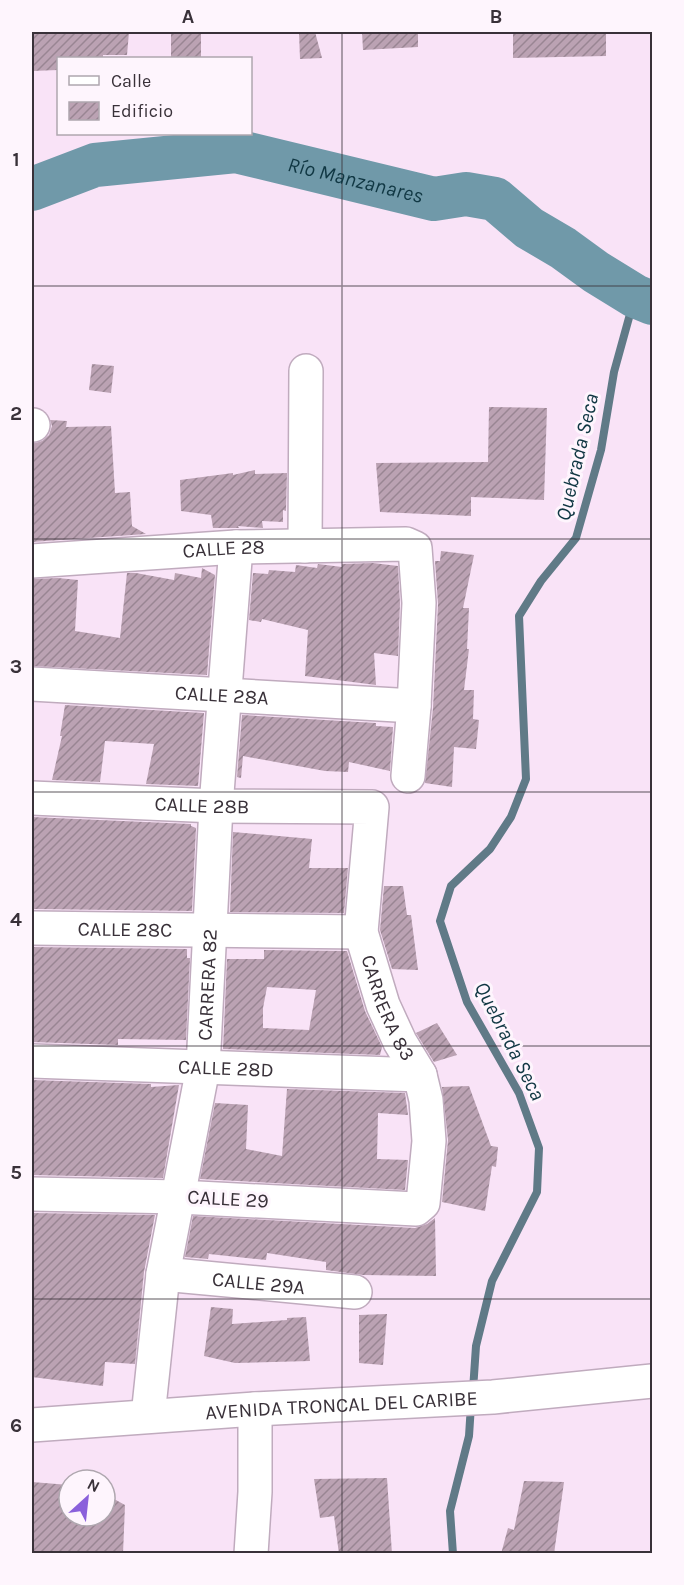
<svg xmlns="http://www.w3.org/2000/svg" width="684" height="1585" viewBox="0 0 684 1585" font-family="Karla,sans-serif">
<style>
.lines{fill:none;stroke-linecap:round;stroke-linejoin:round}
.stream{stroke:#607a87;stroke-width:8}
.river{stroke:#7099a9;stroke-width:44}
.building{fill:url(#building-hatch);fill-rule:evenodd}
.minor-casing{stroke:#c0abbe;stroke-width:36}
.highway-casing{stroke:#c0abbe;stroke-width:36}
.minor{stroke:#fff;stroke-width:33}
.highway{stroke:#fff;stroke-width:33}
.grid{fill:none;stroke:#393139;stroke-width:1.5;stroke-opacity:0.55}
.labels{text-anchor:middle;dominant-baseline:central;stroke-width:6;stroke-linejoin:round;paint-order:stroke}
.street-label{font-size:20px;fill:#393139;stroke:#fef5fd}
.water-label{font-size:21px;font-style:italic;fill:#103743;stroke:#fef5fd}
.neatline{fill:none;stroke:#393139;stroke-width:2}
.grid-label{font-size:20px;text-anchor:middle;font-weight:bold;fill:#393139}
</style>
<defs>
<pattern id="building-hatch" width="6" height="6" patternUnits="userSpaceOnUse" patternTransform="scale(1.5)"><rect width="6" height="6" fill="#bba2b3"/><path d="M-1 1l2-2M0 6l6-6M5 7l2-2" fill="none" stroke="#998593"/></pattern>
</defs>
<rect width="100%" height="100%" fill="#f9e3f7"/>
<g class="lines">
<g class="stream">
<polyline points="473,1390 476,1346 492,1281 537,1192 539,1148 519,1093 467,1002 440,921 451,886 490,849 511,817 526,779 519,616 541,581 576,538 601,450 614,372 635,296"/>
<polyline points="453,1554 450,1511 469,1436 471,1405"/>
</g>
<path class="river" id="s1" d="M 32,189 L 95,165 L 236,151 L 434,199 L 466,194 L 495,199 L 529,228 L 563,248 L 596,272 L 635,296 L 652,303"/>
</g>
<g class="building">
<polygon points="32,32 129,32 127,55 103,55 103,58 58,58 58,70 32,71"/>
<rect x="171" y="32" width="30" height="26"/>
<polygon points="299,32 315,32 322,58 300,59"/>
<polygon points="362,32 418,32 418,47 363,50"/>
<polygon points="513,32 606,32 606,56 513,58"/>
<polygon points="92,364 114,366 111,393 89,390"/>
<polygon points="489,407 547,408 544,500 471,497 471,516 380,512 376,463 488,462"/>
<polygon points="50,420 67,421 66,427 111,426 115,493 130,492 132,526 146,534 32,542 32,444 42,441 49,435 52,426"/>
<polygon points="255,470 255,474 287,473 286,511 283,510 283,522 262,521 263,528 238,526 239,528 213,528 211,515 181,511 180,480 233,473 233,475"/>
<polygon points="441,551 474,555 463,608 469,608 467,649 469,649 464,690 474,690 473,719 479,720 476,749 454,747 452,787 425,783 433,708 438,604 435,561 440,561"/>
<polygon points="373,563 398,566 400,603 398,656 374,653 376,685 305,676 308,630 262,619 261,622 249,620 253,573 268,574 269,570 295,572 296,565 317,568 318,564 342,567 342,564"/>
<polygon points="202,568 215,575 207,675 32,666 32,579 58,578 78,580 75,631 120,638 127,573 136,573 174,580 175,573 201,578"/>
<polygon points="65,705 204,713 198,786 146,784 154,744 105,741 100,782 52,780 62,736 60,736"/>
<polygon points="242,715 376,723 376,726 393,727 390,771 349,762 348,772 325,771 243,756 241,778 237,777"/>
<polygon points="32,817 191,824 191,826 196,828 192,911 32,909"/>
<polygon points="233,832 312,839 309,868 348,868 344,913 230,912"/>
<polygon points="384,886 403,886 407,915 411,915 418,970 392,969 380,930"/>
<polygon points="32,947 187,949 187,958 190,958 186,1040 118,1039 118,1045 32,1042"/>
<path d="M 264,950 L 347,951 L 365,1011 L 382,1047 L 380,1055 L 223,1049 L 227,959 L 264,959 ZM 267,987 L 316,990 L 309,1030 L 263,1028 L 263,1008 Z"/>
<polygon points="437,1023 457,1055 434,1062 416,1033"/>
<polygon points="32,1080 151,1084 151,1087 179,1085 163,1178 32,1175"/>
<polygon points="469,1086 491,1146 498,1147 496,1167 492,1166 485,1211 442,1202 448,1140 442,1087"/>
<polygon points="287,1089 405,1093 408,1115 378,1113 377,1159 408,1160 405,1190 200,1179 215,1103 248,1105 246,1149 282,1156"/>
<polygon points="32,1213 155,1215 144,1272 135,1364 105,1362 103,1386 32,1377"/>
<polygon points="193,1216 415,1228 427,1224 435,1218 436,1276 363,1275 326,1270 326,1262 267,1253 266,1260 209,1254 208,1259 185,1257"/>
<polygon points="211,1307 233,1309 232,1324 287,1320 287,1318 306,1317 310,1361 235,1363 204,1356"/>
<polygon points="387,1314 383,1365 359,1363 359,1315"/>
<polygon points="387,1478 392,1554 339,1554 334,1516 320,1518 314,1479"/>
<polygon points="524,1481 564,1482 554,1554 501,1554 508,1528 514,1530"/>
<polygon points="32,1482 69,1485 69,1516 105,1516 105,1494 125,1505 123,1554 32,1554"/>
</g>
<g class="lines">
<defs>
<g id="minor">
<polyline points="32,425 33,425"/>
<polyline points="305,546 306,371"/>
<path id="s2" d="M 32,561 L 236,547 L 406,544 L 415,548 L 419,603 L 414,706 L 408,776"/>
<path id="s3" d="M 32,684 L 414,706"/>
<path id="s4" d="M 32,798 L 216,806 L 372,807 L 361,932 L 383,1005 L 400,1042 L 420,1075 L 426,1100 L 429,1141 L 423,1203 L 416,1209 L 179,1197 L 32,1194"/>
<path id="s5" d="M 32,928 L 361,932"/>
<path id="s6" d="M 32,1061 L 420,1075"/>
<path id="s7" d="M 163,1274 L 355,1292"/>
<path id="s8" d="M 148,1416 L 163,1274 L 203,1068 L 216,806 L 236,547"/>
<polyline points="251,1554 255,1492 255,1409"/>
</g>
<g id="highway">
<path id="s9" d="M 32,1425 L 255,1409 L 493,1397 L 652,1381"/>
</g>
</defs>
<use href="#minor" class="minor-casing"/>
<use href="#highway" class="highway-casing"/>
<use href="#minor" class="minor"/>
<use href="#highway" class="highway"/>
</g>
<path class="grid" d="M 342,32 L 342,1554M 32,286 L 652,286M 32,539 L 652,539M 32,792 L 652,792M 32,1046 L 652,1046M 32,1299 L 652,1299"/>
<g class="labels">
<g class="street-label">
<text stroke="none"><textPath href="#s2" startOffset="192">CALLE 28</textPath></text>
<text stroke="none"><textPath href="#s3" startOffset="190">CALLE 28A</textPath></text>
<text stroke="none"><textPath href="#s4" startOffset="170">CALLE 28B</textPath></text>
<text stroke="none"><textPath href="#s5" startOffset="93">CALLE 28C</textPath></text>
<text stroke="none"><textPath href="#s8" startOffset="436">CARRERA 82</textPath></text>
<text stroke="none"><textPath href="#s4" startOffset="546">CARRERA 83</textPath></text>
<text stroke="none"><textPath href="#s6" startOffset="194">CALLE 28D</textPath></text>
<text transform="translate(228 1199) rotate(3)">CALLE 29</text>
<text stroke="none"><textPath href="#s7" startOffset="96">CALLE 29A</textPath></text>
<text stroke="none"><textPath href="#s9" startOffset="310">AVENIDA TRONCAL DEL CARIBE</textPath></text>
</g>
<g class="water-label">
<text stroke="none"><textPath href="#s1" startOffset="332">Río Manzanares</textPath></text>
<text transform="translate(577 457) rotate(-77)">Quebrada Seca</text>
<text transform="translate(510 1041) rotate(63)">Quebrada Seca</text>
</g>
</g>
<rect width="684" height="1585" fill="none" stroke="#fef5fd" stroke-width="66"/>
<rect x="57" y="57" width="195" height="78" fill="#fef5fd" stroke="#afa7af" stroke-width="1.5"/>
<rect x="69" y="76" width="30" height="9" fill="#ffffff" stroke="#afa7af" stroke-width="1.5"/>
<text x="111" y="87" font-size="18" fill="#393139">Calle</text>
<rect x="69" y="102" width="30" height="18" fill="url(#building-hatch)" stroke="#afa7af" stroke-width="1.5"/>
<text x="111" y="117" font-size="18" fill="#393139">Edificio</text>
<g transform="translate(87 1498) rotate(27)"><circle r="28" fill="#fef5fd" stroke="#afa7af" stroke-width="1.5"/>
<path d="M0-4.5L10 22L0 15L-10 22Z" fill="#8a60db"/>
<text y="-9" font-size="16" font-weight="bold" text-anchor="middle" fill="#393139">N</text>
</g>
<rect x="33" y="33" width="618" height="1519" class="neatline"/>
<g class="grid-label">
<text x="188" y="23">A</text>
<text x="496" y="23">B</text>
<text x="16" y="166">1</text>
<text x="16" y="420">2</text>
<text x="16" y="673">3</text>
<text x="16" y="926">4</text>
<text x="16" y="1179">5</text>
<text x="16" y="1432">6</text>
</g>
</svg>
